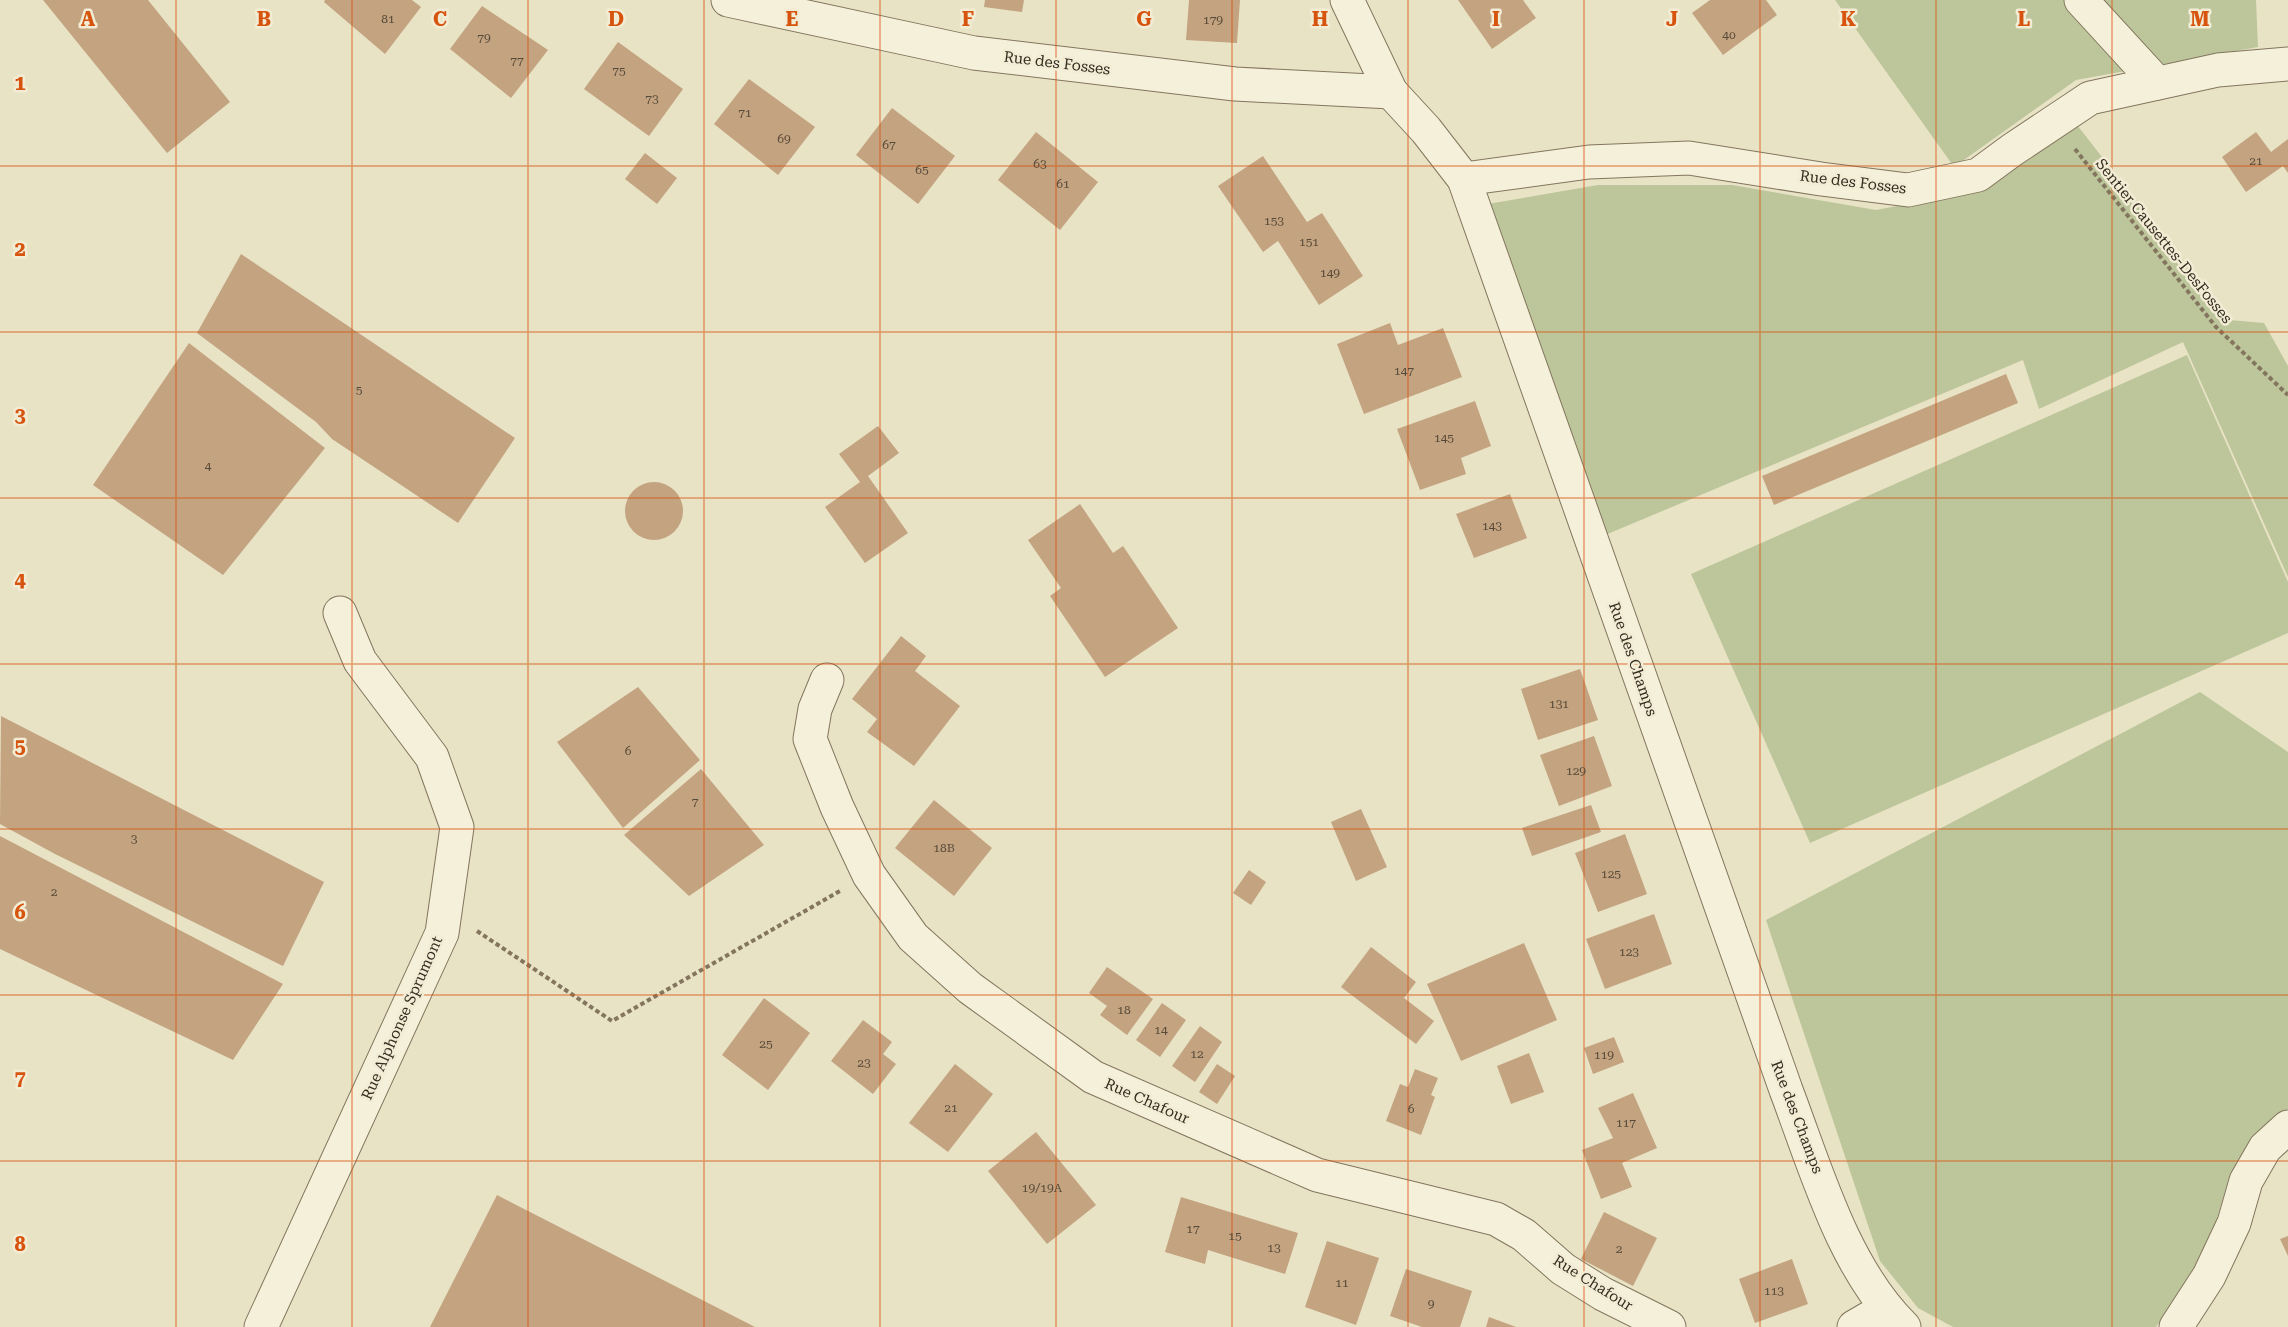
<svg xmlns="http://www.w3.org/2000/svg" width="2288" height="1327" viewBox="0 0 2288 1327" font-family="'Roboto Serif',serif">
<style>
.green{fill:#bdc69b}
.building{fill:#c3a380}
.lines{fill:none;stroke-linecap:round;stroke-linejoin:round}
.minor-casing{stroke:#83755e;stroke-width:35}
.path{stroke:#83755e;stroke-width:4;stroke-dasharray:4.5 3;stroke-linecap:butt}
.minor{stroke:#f5f0d9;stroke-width:33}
.grid{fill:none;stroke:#d6540e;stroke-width:1.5;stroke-opacity:0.55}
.labels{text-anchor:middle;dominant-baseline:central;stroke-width:5;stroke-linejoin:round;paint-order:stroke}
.number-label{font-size:12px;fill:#584a38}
.street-label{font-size:15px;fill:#352c20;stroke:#f2ecd5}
.grid-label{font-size:20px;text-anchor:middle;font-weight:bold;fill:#d6540e;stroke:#f2ecd5;stroke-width:5;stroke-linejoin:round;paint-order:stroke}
</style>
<rect width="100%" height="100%" fill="#e9e3c6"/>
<g class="green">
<polygon points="1835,0 2256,0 2258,47 2076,80 1954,167"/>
<polygon points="2077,125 2230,320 2264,323 2288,366 2288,577 2183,342 2039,409 2023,360 1598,538 1476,206 1598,185 1732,185 1876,210 1961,194"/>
<polygon points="2187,355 2288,582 2288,633 1810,843 1691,574"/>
<polygon points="2200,692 2288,752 2288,1109 2278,1114 2249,1142 2229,1178 2210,1242 2156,1327 1953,1327 1918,1308 1880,1261 1766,920"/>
</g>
<g class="building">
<polygon points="43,0 148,0 230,102 167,153"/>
<polygon points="325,0 412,0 421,7 385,54 324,2"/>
<polygon points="985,0 1024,0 1022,12 984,7"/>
<polygon points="1189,0 1240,0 1237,43 1186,40"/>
<polygon points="1458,0 1523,0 1536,18 1492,49"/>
<polygon points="1710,0 1766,0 1777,15 1723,55 1692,13"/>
<polygon points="482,6 548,50 511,98 450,49"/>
<polygon points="618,42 683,89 649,136 584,89"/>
<polygon points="749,79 815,127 778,175 714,124"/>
<polygon points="892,108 955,156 918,204 856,155"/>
<polygon points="1036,132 1098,182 1060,230 998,180"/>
<polygon points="2256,132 2271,152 2288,139 2288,173 2283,166 2246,192 2222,157"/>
<polygon points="645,153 677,178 657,204 625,179"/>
<polygon points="1263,156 1307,222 1322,213 1363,276 1319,305 1278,241 1263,252 1218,186"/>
<polygon points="241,254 515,438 458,523 332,439 316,422 197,333"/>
<polygon points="1390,323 1398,345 1443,328 1462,377 1364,414 1337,344"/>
<polygon points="189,343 325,448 223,575 93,485"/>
<polygon points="2006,374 2018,403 1774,505 1762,476"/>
<polygon points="1475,401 1491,446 1461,458 1466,474 1420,490 1397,429"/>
<polygon points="878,426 899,453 868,476 908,533 865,563 825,507 860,482 839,454"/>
<circle cx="654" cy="511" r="29"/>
<polygon points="1510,494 1527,538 1474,558 1456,514"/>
<polygon points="1080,504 1113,553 1123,546 1178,628 1105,677 1050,596 1061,588 1028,540"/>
<polygon points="901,636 926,656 915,671 960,706 914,766 867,732 877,719 852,699"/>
<polygon points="1580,669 1598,720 1538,740 1521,689"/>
<polygon points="638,687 700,760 623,828 557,742"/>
<polygon points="1,716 324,882 283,966 55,854 0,824"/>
<polygon points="1594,736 1612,786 1559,806 1540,755"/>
<polygon points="701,769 764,845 689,896 624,835"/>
<polygon points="934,800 992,848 954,896 895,848"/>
<polygon points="1591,805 1601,832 1532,856 1522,828"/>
<polygon points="1361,809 1387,867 1356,881 1331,822"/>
<polygon points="1625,834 1647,894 1598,912 1575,853"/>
<polygon points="0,836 283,984 233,1060 0,949"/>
<polygon points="1249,870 1266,882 1251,905 1233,893"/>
<polygon points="1654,914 1672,964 1605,989 1586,939"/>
<polygon points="1524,943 1557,1020 1461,1061 1427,984"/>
<polygon points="1371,947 1416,982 1404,998 1434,1021 1416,1044 1341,987"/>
<polygon points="1107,967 1153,999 1127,1035 1100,1015 1107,1006 1089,993"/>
<polygon points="764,998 810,1033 768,1090 722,1055"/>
<polygon points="1162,1003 1186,1020 1160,1057 1136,1040"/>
<polygon points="863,1020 892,1042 883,1054 896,1064 873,1094 831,1061"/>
<polygon points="1200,1026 1222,1042 1195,1082 1172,1066"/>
<polygon points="1614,1037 1624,1062 1593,1074 1584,1048"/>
<polygon points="1529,1053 1544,1092 1511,1104 1497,1066"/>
<polygon points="955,1064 993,1094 948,1152 909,1123"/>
<polygon points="1217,1064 1235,1076 1217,1104 1199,1092"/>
<polygon points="1415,1069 1438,1078 1431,1095 1435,1097 1421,1135 1386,1121 1400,1084 1408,1087"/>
<polygon points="1633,1093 1657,1148 1622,1163 1632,1187 1601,1199 1582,1150 1613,1138 1598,1108"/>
<polygon points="1036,1132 1096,1205 1047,1244 988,1171"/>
<polygon points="497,1195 755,1327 430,1327"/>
<polygon points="1181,1197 1298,1233 1285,1274 1208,1250 1205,1264 1165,1252"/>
<polygon points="1604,1212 1657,1238 1633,1286 1581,1259"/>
<polygon points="2288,1236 2288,1256 2280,1239"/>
<polygon points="1327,1241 1379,1258 1356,1325 1305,1307"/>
<polygon points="1792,1259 1808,1304 1755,1323 1739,1279"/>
<polygon points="1406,1269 1472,1291 1460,1327 1422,1327 1390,1316"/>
<polygon points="1489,1317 1516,1327 1486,1327"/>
</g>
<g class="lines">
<defs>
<g id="minor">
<polyline points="728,0 974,53 1235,84 1391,92"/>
<path d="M 1347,0 L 1391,92 L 1426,130 L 1464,179 L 1786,1090 C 1816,1169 1843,1267 1904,1327"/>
<polyline points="2081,0 2157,83"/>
<polyline points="1464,179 1589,162 1689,158 1821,179 1908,190 1978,175 2012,150 2090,98 2218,70 2288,64"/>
<polyline points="827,680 815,709 810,739 837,807 869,875 913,937 970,988 1093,1077 1317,1175 1496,1219 1524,1235 1563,1269 1603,1294 1669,1327"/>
<polyline points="261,1327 442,933 457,827 432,757 360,661 340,613"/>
<polyline points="1854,1327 1885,1309"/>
<polyline points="2176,1327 2209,1276 2234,1223 2246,1181 2265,1148 2288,1127"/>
</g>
</defs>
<use href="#minor" class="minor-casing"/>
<g class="path">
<polyline points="2075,149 2216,327 2288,395"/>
<polyline points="477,931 612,1021 840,891"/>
</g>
<use href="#minor" class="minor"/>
</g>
<path class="grid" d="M 176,0 L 176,1327M 352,0 L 352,1327M 528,0 L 528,1327M 704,0 L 704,1327M 880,0 L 880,1327M 1056,0 L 1056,1327M 1232,0 L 1232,1327M 1408,0 L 1408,1327M 1584,0 L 1584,1327M 1760,0 L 1760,1327M 1936,0 L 1936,1327M 2112,0 L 2112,1327M 0,166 L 2288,166M 0,332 L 2288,332M 0,498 L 2288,498M 0,664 L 2288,664M 0,829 L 2288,829M 0,995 L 2288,995M 0,1161 L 2288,1161"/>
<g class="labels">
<g class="number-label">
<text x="388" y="19">81</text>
<text x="1213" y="20">179</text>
<text x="1729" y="35">40</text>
<text x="484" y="38">79</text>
<text x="517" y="61">77</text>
<text x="619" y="71">75</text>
<text x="652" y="99">73</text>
<text x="745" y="113">71</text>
<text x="784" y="139">69</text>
<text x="889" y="145">67</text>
<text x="2256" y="161">21</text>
<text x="1040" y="164">63</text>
<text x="922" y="170">65</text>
<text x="1063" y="184">61</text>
<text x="1274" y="221">153</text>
<text x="1309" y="242">151</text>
<text x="1330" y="273">149</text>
<text x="1404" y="371">147</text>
<text x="359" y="390">5</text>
<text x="1444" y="438">145</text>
<text x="208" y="466">4</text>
<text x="1492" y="526">143</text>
<text x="1559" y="704">131</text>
<text x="628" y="751">6</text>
<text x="1576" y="771">129</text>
<text x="695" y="802">7</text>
<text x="134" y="839">3</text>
<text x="944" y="848">18B</text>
<text x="1611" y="874">125</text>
<text x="54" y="892">2</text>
<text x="1629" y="952">123</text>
<text x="1124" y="1010">18</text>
<text x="1161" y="1030">14</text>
<text x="766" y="1044">25</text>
<text x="1197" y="1054">12</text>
<text x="1604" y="1055">119</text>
<text x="864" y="1063">23</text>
<text x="951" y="1108">21</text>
<text x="1411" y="1109">6</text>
<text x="1626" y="1123">117</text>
<text x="1042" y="1188">19/19A</text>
<text x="1193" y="1229">17</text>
<text x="1235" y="1236">15</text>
<text x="1274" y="1248">13</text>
<text x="1619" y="1249">2</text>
<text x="1342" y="1283">11</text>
<text x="1774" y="1291">113</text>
<text x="1431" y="1304">9</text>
</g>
<g class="street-label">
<text transform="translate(1057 63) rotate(7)">Rue des Fosses</text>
<text transform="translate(1853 182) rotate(7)">Rue des Fosses</text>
<text transform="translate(2164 241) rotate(51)">Sentier Causettes-DesFosses</text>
<text transform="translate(1633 659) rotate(71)">Rue des Champs</text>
<text transform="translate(402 1018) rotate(-66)">Rue Alphonse Sprumont</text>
<text transform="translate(1147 1101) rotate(24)">Rue Chafour</text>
<text transform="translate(1797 1117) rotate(69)">Rue des Champs</text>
<text transform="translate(1593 1283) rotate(32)">Rue Chafour</text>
</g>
</g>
<g class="grid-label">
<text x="88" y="26">A</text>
<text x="264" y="26">B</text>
<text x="440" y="26">C</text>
<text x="616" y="26">D</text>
<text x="792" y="26">E</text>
<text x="968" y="26">F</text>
<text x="1144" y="26">G</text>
<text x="1320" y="26">H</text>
<text x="1496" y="26">I</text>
<text x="1672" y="26">J</text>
<text x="1848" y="26">K</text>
<text x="2024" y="26">L</text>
<text x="2200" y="26">M</text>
<text x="20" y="90">1</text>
<text x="20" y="256">2</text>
<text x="20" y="422">3</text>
<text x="20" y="587">4</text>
<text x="20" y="753">5</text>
<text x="20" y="919">6</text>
<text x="20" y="1085">7</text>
<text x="20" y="1251">8</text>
</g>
</svg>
